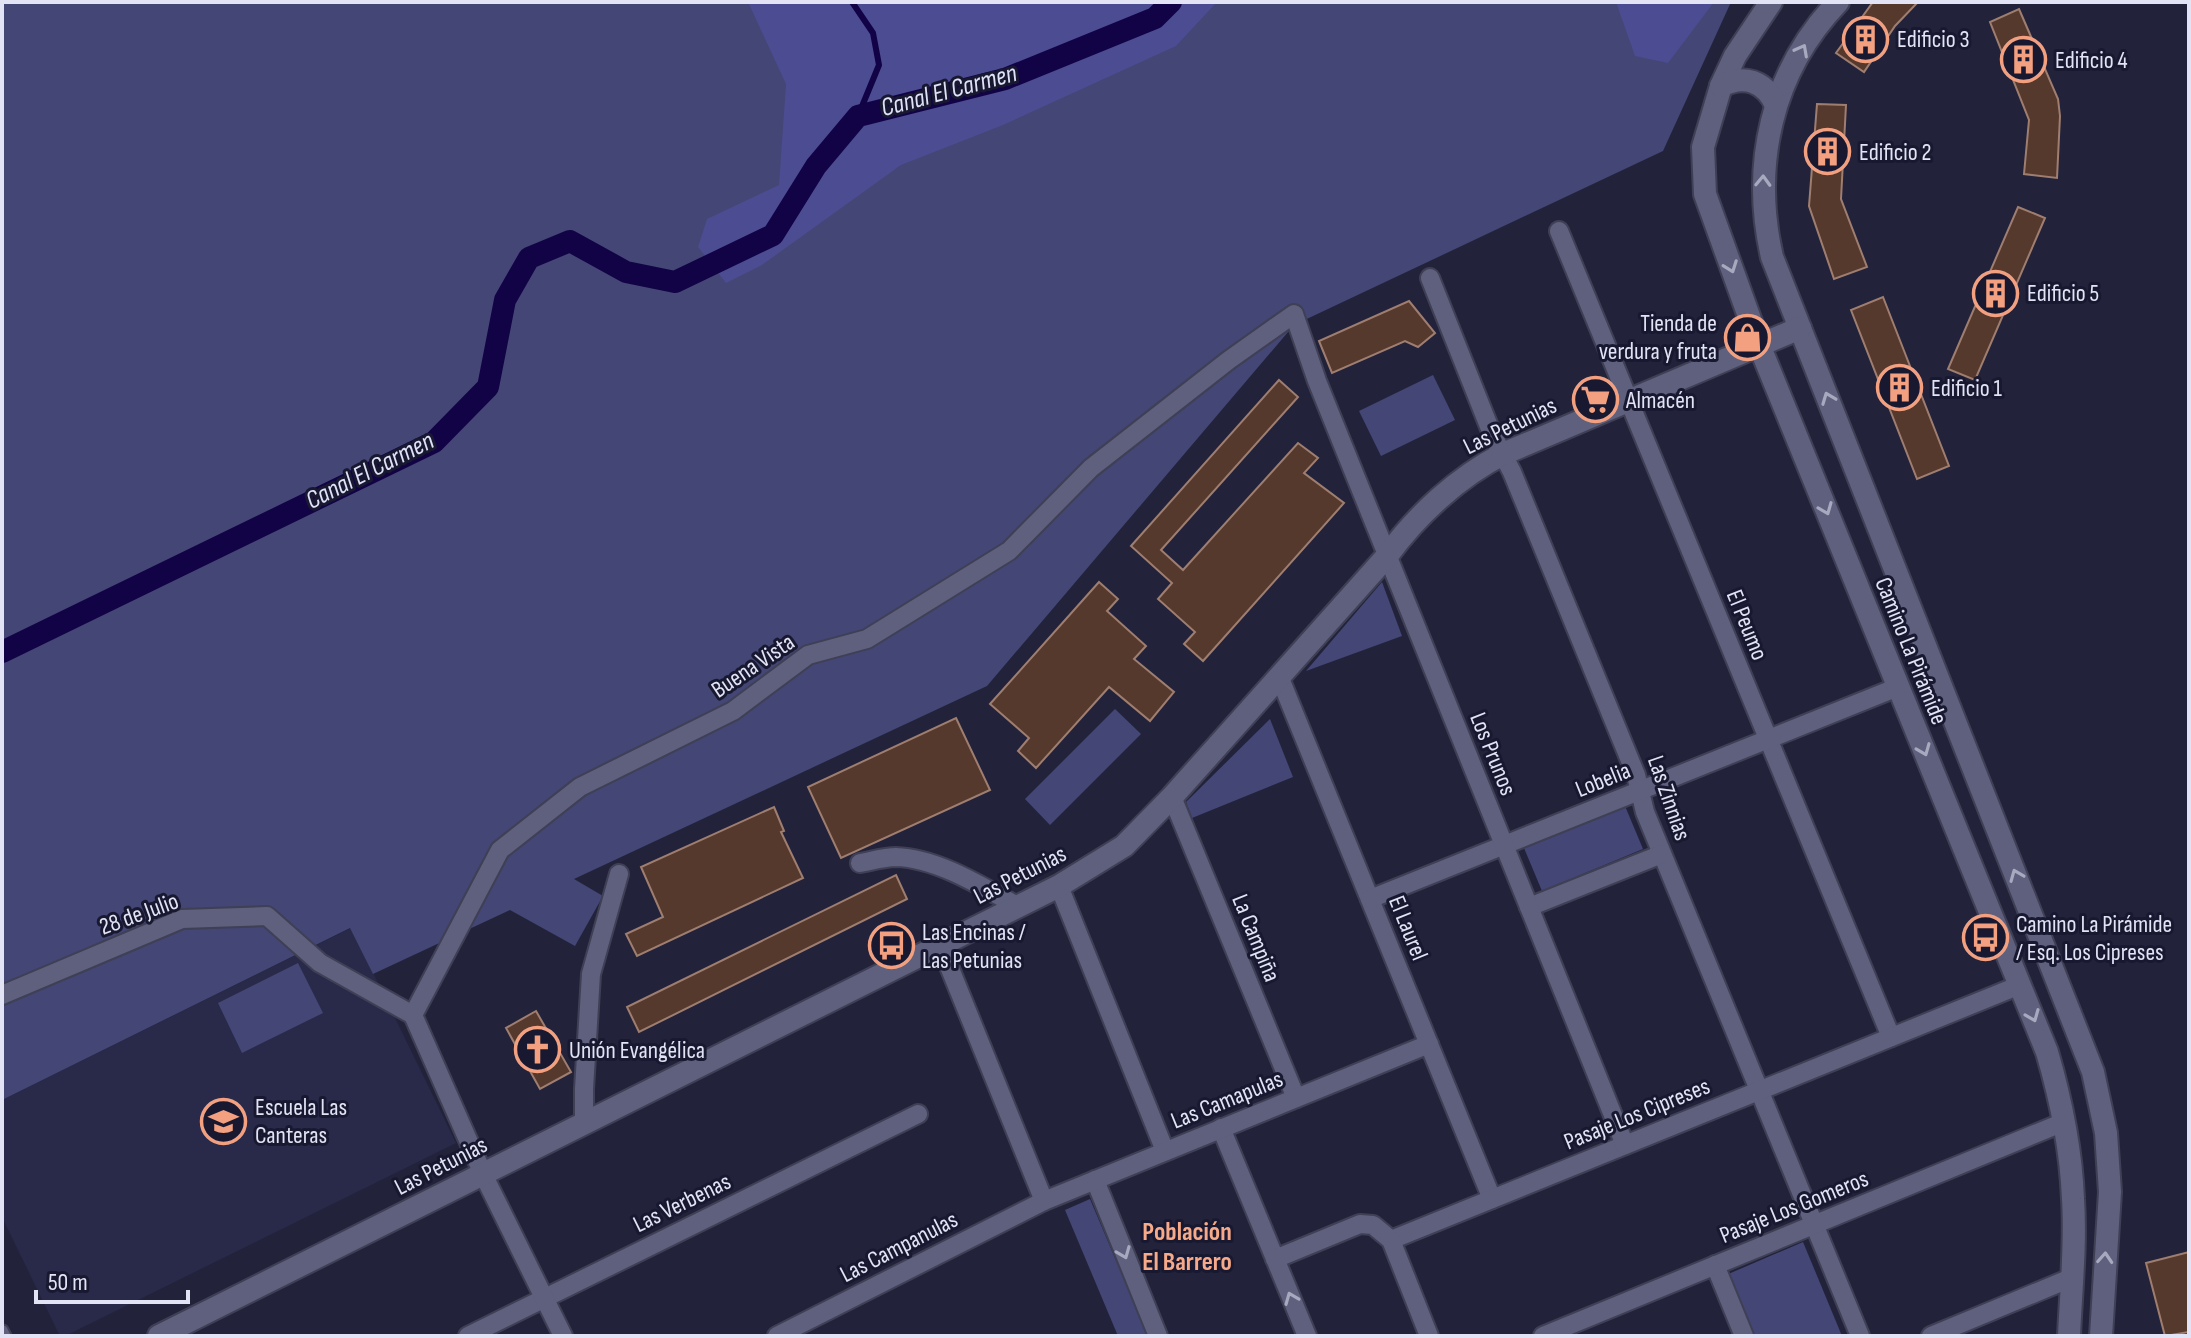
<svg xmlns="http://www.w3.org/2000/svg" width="2191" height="1338" viewBox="0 0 2191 1338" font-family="'Sofia Sans Condensed',sans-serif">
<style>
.built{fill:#292a49}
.green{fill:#444675}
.forest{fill:#4c4c92}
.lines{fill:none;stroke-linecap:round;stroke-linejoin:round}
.stream{stroke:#120346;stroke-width:6}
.canal{stroke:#120346;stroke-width:22}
.building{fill:#56392d;stroke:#9f7e70;stroke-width:2}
.service-casing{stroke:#3f3f55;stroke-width:13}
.minor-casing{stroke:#3f3f55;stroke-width:22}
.tertiary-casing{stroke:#3f3f55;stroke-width:26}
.service{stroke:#5e607d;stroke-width:9}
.minor{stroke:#5e607d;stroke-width:18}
.tertiary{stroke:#5e607d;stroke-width:22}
.oneway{stroke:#a7a9bf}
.labels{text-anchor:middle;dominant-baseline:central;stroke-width:6;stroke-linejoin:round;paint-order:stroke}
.poi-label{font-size:24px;fill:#e2e4f5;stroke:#181931;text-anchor:start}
.street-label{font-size:24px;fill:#e2e4f5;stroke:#181931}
.water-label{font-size:26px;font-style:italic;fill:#e0e2f7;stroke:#181931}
.neighbourhood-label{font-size:26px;font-weight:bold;fill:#f6aa8a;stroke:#181931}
</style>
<rect width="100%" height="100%" fill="#22233b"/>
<polygon class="built" points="351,928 456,1143 65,1336 60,1336 2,1217 2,1100"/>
<g class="green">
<polygon points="2,2 1731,2 1663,151 1294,325 987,686 574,879 603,896 575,946 510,910 373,974 350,928 2,1100"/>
<polygon points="1433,375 1455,420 1381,456 1359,411"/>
<polygon points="1382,582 1402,636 1306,671"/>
<polygon points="1115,709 1141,734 1050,825 1025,799"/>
<polygon points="1270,719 1293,777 1192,818 1186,802"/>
<polygon points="1625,806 1643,849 1542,891 1524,848"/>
<polygon points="298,963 323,1013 242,1053 218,1003"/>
<polygon points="1090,1199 1148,1336 1118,1336 1065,1210"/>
<polygon points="1803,1242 1842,1336 1751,1336 1726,1275"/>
</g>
<g class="forest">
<polygon points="748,2 1217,2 1176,46 1003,125 901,165 762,265 726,283 698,247 707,219 779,185 786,84"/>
<polygon points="1616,2 1714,2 1668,63 1635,56"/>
</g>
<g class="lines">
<polyline class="stream" points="852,2 873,33 879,65 858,116"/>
<polyline class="canal" points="2,652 434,442 488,387 505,300 529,258 570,241 626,272 675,282 773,235 816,166 858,116 1005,79 1155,18 1171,2"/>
</g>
<g class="building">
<polygon points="1873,2 1918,2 1895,26 1864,72 1836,53"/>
<polygon points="2019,9 2058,99 2060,116 2057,178 2024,174 2029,120 1990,22"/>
<polygon points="1817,104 1846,105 1841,199 1867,267 1834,279 1809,206"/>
<polygon points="2018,207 2045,218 1975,380 1948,369"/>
<polygon points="1883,297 1949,466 1917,479 1851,310"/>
<polygon points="1409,301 1435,333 1418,347 1405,341 1332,373 1319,341"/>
<polygon points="1279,380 1298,397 1161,550 1183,570 1298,443 1318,458 1304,473 1344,503 1203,661 1184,644 1195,632 1158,599 1172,583 1131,546"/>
<polygon points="1099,582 1118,599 1107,611 1146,646 1134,659 1174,692 1150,721 1109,687 1036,768 1018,751 1029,738 990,704"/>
<polygon points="956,718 990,790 841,858 808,787"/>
<polygon points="774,807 784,831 781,832 803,878 637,956 626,934 663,917 641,867"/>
<polygon points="896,875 907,899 639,1032 627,1007"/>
<polygon points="536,1011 571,1072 540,1089 506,1028"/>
<polygon points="2189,1252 2189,1332 2165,1336 2146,1263"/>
</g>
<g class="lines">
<defs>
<polyline id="service" points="3,1330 6,1336"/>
<g id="minor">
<polyline points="1559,231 1891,1037"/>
<polyline points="1430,278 1492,434 1512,472 1636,775 1645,812 1860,1336"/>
<polyline points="1279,676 1492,1199"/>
<polyline points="1172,797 1296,1098"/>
<path d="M 860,863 C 871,861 885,857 896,857 C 937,858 983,887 1017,906"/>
<polyline points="1059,886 1165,1151"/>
<polyline points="1370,899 1898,687"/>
<polyline points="1529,907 1662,854"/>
<polyline points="940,944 1044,1201"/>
<polyline points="2,995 182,919 267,916 320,963 413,1015"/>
<polyline points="584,1121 584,1089 591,974 619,874"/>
<polyline points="1221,1128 1307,1336"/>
<polyline points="1095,1180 1158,1336"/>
<polyline points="1391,1240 2020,985"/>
<polyline points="1275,1259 1360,1224 1373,1225 1391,1240 1429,1336"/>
<polyline points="1715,1265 1744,1336"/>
<polyline points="468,1336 918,1114"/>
<polyline points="563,1336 483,1174 413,1015 500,850 580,787 733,711 808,655 867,639 1009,551 1091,468 1229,360 1294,314 1317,381 1625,1145"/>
<polyline points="777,1336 1044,1201 1429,1044"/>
<polyline points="1543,1336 2064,1122"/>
<polyline points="1931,1336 2071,1278"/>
</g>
<g id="tertiary">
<path d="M 1771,2 L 1735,56 L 1721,86 L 1703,147 L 1705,194 L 1760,347 L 2047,1052 C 2061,1100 2071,1149 2073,1199 C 2076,1244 2071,1290 2069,1336"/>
<path d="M 1838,2 C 1771,72 1751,165 1772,257 L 2093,1072 L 2106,1133 L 2110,1192 L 2101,1336"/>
<path d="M 1721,86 C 1744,74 1765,81 1776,105"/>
<path d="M 159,1336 L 1059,886 L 1124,846 L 1172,797 L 1387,556 C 1417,515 1458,477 1503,454 L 1800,328"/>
</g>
</defs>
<use href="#service" class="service-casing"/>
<use href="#minor" class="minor-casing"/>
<use href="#tertiary" class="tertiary-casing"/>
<use href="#service" class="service"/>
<use href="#minor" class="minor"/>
<use href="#tertiary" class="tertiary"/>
</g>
<defs><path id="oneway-chevron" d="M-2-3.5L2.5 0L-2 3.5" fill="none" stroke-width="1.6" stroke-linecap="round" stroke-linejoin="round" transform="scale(2)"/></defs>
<g class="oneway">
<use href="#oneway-chevron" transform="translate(1802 50) rotate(-62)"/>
<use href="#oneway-chevron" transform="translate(1763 181) rotate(-88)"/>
<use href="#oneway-chevron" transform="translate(1731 267) rotate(70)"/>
<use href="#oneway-chevron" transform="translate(1828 398) rotate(-111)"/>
<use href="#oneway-chevron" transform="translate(1826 509) rotate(68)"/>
<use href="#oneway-chevron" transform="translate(1924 750) rotate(68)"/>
<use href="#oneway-chevron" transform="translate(2016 875) rotate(-112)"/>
<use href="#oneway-chevron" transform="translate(2033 1016) rotate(68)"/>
<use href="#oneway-chevron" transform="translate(1124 1253) rotate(68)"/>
<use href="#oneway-chevron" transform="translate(2105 1258) rotate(-86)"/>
<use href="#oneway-chevron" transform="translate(1291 1298) rotate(-112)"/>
</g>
<defs>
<symbol id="building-ring" viewBox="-11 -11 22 22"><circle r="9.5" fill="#181931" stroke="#f2a07f" stroke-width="1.5"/><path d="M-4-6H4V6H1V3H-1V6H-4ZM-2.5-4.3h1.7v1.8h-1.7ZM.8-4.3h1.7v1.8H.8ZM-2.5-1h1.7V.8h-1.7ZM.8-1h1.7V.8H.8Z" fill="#f2a07f"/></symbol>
<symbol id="shop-ring" viewBox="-11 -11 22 22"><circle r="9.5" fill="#181931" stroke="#f2a07f" stroke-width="1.5"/><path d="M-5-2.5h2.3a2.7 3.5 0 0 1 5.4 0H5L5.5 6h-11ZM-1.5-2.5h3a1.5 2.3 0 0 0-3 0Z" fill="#f2a07f"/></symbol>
<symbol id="supermarket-ring" viewBox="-11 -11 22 22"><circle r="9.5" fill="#181931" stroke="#f2a07f" stroke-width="1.5"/><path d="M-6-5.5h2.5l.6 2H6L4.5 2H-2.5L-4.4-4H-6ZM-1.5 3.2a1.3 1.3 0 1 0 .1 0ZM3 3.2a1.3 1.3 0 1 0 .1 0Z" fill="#f2a07f"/></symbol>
<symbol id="bus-ring" viewBox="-11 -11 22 22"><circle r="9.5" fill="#181931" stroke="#f2a07f" stroke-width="1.5"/><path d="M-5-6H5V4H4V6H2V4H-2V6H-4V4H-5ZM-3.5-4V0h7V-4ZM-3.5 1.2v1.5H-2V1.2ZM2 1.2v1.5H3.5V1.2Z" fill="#f2a07f"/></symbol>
<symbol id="church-ring" viewBox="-11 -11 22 22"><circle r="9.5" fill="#181931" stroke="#f2a07f" stroke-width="1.5"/><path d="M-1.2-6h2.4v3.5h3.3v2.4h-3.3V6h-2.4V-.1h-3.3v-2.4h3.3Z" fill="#f2a07f"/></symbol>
<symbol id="school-ring" viewBox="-11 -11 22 22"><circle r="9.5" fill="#181931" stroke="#f2a07f" stroke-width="1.5"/><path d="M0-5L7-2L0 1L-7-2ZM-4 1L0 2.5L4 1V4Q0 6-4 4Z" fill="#f2a07f"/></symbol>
</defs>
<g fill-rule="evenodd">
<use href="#building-ring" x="1840" y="14" width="51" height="51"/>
<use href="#building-ring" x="1998" y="34" width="51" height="51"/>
<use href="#building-ring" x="1802" y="126" width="51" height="51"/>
<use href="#building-ring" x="1970" y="268" width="51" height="51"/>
<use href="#shop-ring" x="1722" y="312" width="51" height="51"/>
<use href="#building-ring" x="1874" y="362" width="51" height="51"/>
<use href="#supermarket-ring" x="1570" y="374" width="51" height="51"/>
<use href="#bus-ring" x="1960" y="912" width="51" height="51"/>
<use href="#bus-ring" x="866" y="920" width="51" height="51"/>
<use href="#church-ring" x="512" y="1024" width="51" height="51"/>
<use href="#school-ring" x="198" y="1096" width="51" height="51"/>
</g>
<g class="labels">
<g class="poi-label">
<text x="1897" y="39">Edificio 3</text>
<text x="2055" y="60">Edificio 4</text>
<text x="1859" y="152">Edificio 2</text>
<text x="2027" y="293">Edificio 5</text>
<text x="1717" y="323" text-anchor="end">Tienda de<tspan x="1717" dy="28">verdura y fruta</tspan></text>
<text x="1931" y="388">Edificio 1</text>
<text x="1626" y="400">Almacén</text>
<text x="2016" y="924">Camino La Pirámide<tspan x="2016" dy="28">/ Esq. Los Cipreses</tspan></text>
<text x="922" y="932">Las Encinas /<tspan x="922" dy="28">Las Petunias</tspan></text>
<text x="569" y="1050">Unión Evangélica</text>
<text x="255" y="1107">Escuela Las<tspan x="255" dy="28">Canteras</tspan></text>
</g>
<g class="street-label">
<text transform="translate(1510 426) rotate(-26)">Las Petunias</text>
<text transform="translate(1747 625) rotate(68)">El Peumo</text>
<text transform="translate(1911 651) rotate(68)">Camino La Pirámide</text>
<text transform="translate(753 666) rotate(-34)">Buena Vista</text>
<text transform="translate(1493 754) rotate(68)">Los Prunos</text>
<text transform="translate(1603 780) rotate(-22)">Lobelia</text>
<text transform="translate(1669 798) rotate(71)">Las Zinnias</text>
<text transform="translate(1020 875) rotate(-27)">Las Petunias</text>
<text transform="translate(139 914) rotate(-20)">28 de Julio</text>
<text transform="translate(1408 928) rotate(68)">El Laurel</text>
<text transform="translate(1256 938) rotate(68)">La Campiña</text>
<text transform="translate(1227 1100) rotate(-22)">Las Camapulas</text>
<text transform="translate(1637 1114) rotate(-22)">Pasaje Los Cipreses</text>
<text transform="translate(441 1166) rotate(-27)">Las Petunias</text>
<text transform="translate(682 1203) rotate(-26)">Las Verbenas</text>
<text transform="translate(1794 1207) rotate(-22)">Pasaje Los Gomeros</text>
<text transform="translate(899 1247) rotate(-27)">Las Campanulas</text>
</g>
<g class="water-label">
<text transform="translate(949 91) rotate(-15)">Canal El Carmen</text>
<text transform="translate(370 471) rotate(-27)">Canal El Carmen</text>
</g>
<g class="neighbourhood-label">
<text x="1187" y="1232">Población<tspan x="1187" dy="30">El Barrero</tspan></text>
</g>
</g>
<rect width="2191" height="1338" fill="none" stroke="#e2e4f5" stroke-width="8"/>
<path d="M36 1290v12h152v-12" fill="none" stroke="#e2e4f5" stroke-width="4"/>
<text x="48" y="1290" font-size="24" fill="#e2e4f5" stroke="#181931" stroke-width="6" paint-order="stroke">50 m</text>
</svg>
